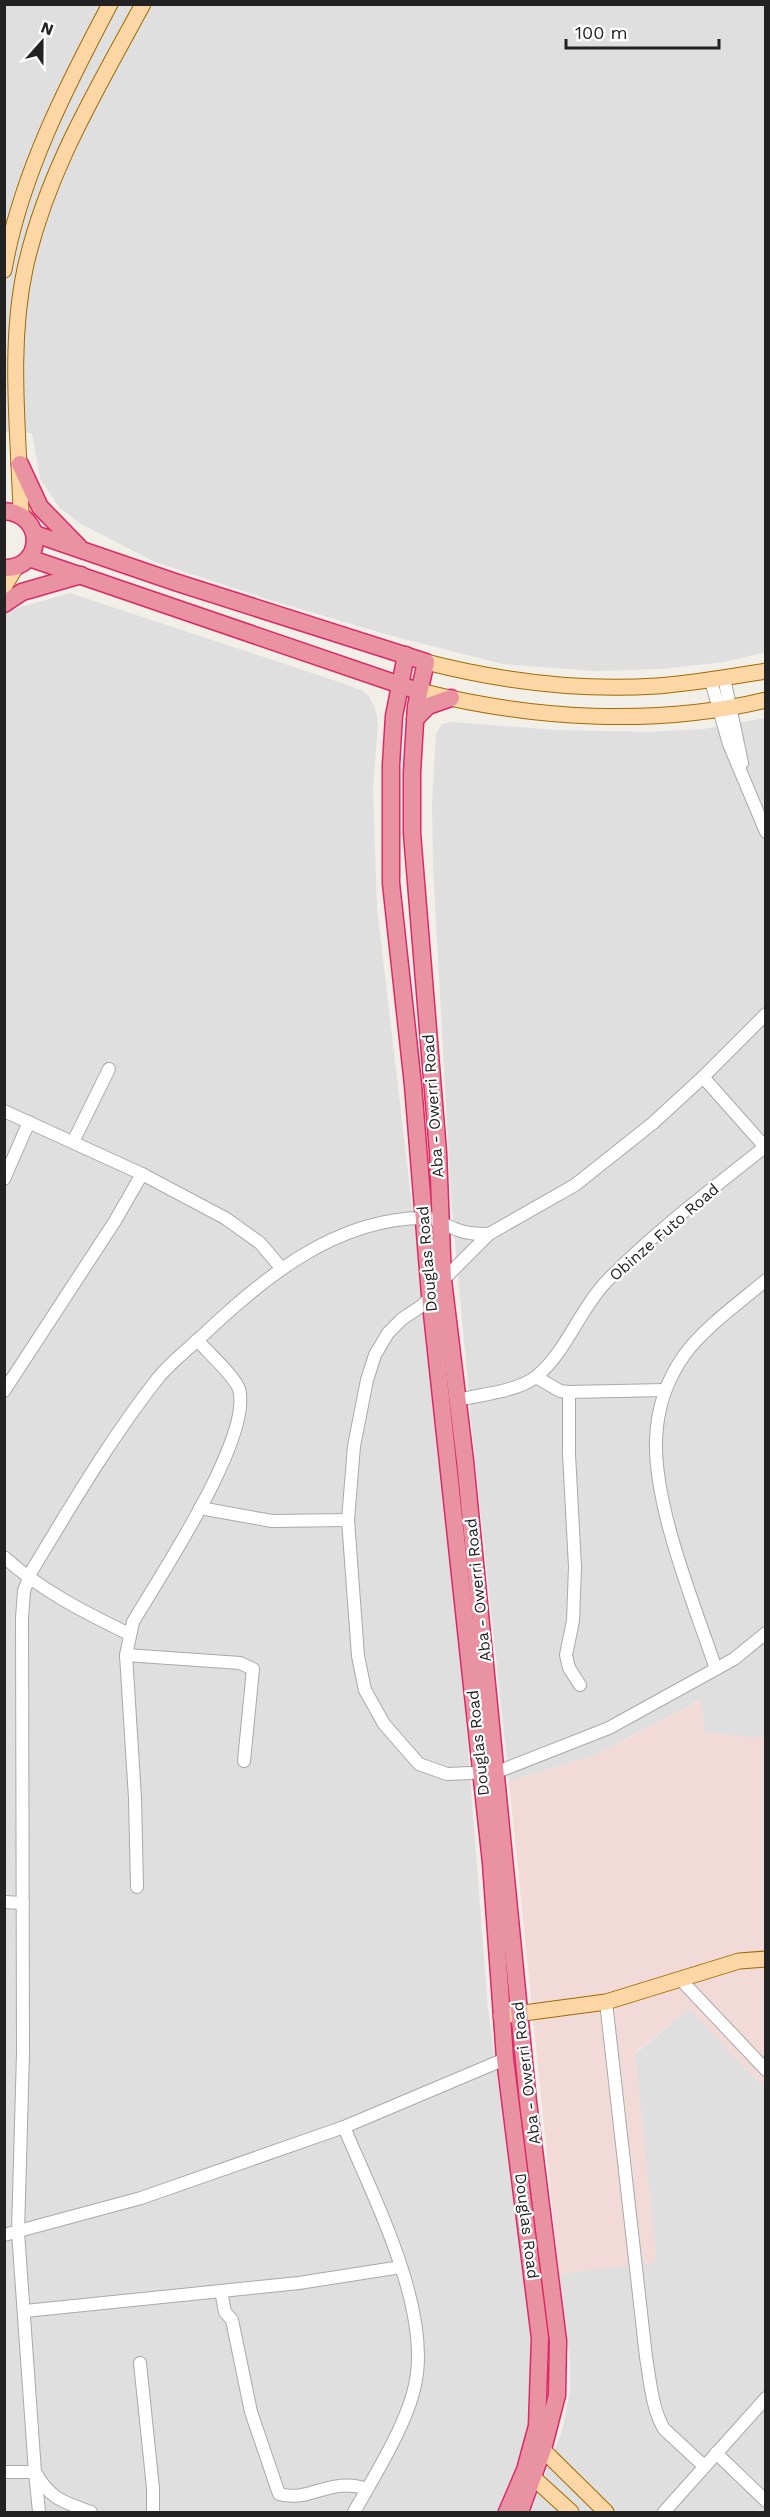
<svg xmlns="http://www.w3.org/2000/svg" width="770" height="2517" viewBox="0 0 770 2517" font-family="'Work Sans',sans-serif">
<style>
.residential{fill:#e0dfdf}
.commercial{fill:#f2dad9}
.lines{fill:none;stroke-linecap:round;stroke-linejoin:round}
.minor-casing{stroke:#a9a9a9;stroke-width:14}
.major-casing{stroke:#a06b00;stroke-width:17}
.highway-casing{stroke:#dc2a67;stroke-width:19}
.minor{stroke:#fff;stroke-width:12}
.major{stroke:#fcd6a4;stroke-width:15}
.highway{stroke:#e892a2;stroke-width:16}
.labels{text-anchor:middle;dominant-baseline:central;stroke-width:4.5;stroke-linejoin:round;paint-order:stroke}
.street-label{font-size:16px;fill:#222;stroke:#fff}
</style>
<rect width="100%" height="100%" fill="#f2efe9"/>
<g class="residential">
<polygon points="5,5 765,5 765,652 725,662 661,669 594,671 503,664 392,636 270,600 155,562 81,524 59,507 40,479 32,433 5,432"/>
<polygon points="70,593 333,680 361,690 369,696 375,708 378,722 373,789 377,908 430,1359 463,1684 488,2008 533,2345 533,2393 529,2422 522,2451 498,2512 5,2512 4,612"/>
<polygon points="765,718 765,1738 705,1733 700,1700 594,1756 509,1781 473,1440 451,1198 433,867 432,803 436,734 442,724 452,722 556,730 650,732 703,729"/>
<polygon points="689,2009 765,2088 765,2512 531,2512 562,2431 570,2390 570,2362 559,2274 656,2261 635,2054"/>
</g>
<polygon class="commercial" points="701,1700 705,1733 765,1738 765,2088 689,2009 635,2053 657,2262 559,2274 509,1781 594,1756"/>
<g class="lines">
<defs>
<g id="minor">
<polyline points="724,678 742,763"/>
<polyline points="711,681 729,744 766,832"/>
<polyline points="766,1014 703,1077 653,1123 575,1185 489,1234 443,1280 423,1305 402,1319 388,1333 375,1355 367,1380 354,1446 348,1520 358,1656 365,1690 384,1724 419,1764 447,1774 497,1772 609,1728 734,1659 766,1633"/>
<polyline points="703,1077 766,1148"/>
<polyline points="4,1111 142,1174 225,1218 260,1243 282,1269"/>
<polyline points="73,1142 109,1069"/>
<polyline points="4,1179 29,1122"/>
<polyline points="536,1377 560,1391 569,1392 665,1390"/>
<polyline points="4,1391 115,1221 142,1174"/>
<polyline points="569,1392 569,1454 575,1567 573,1621 566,1655 569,1668 580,1685"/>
<path d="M 458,1400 C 482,1394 517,1392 537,1376 C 566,1352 579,1311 605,1283 C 653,1233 711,1190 766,1146"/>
<polyline points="200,1508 272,1521 348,1520"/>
<path d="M 4,1557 C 42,1591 84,1612 129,1634"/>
<polyline points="126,1655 240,1663 253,1669 244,1761"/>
<path d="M 716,1669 C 694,1604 654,1507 656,1440 C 657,1409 667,1379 685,1354 C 705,1327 740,1302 766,1280"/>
<path d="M 137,1887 L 135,1798 L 126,1655 L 133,1622 C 160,1576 253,1437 239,1389 C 235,1377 207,1351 197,1340"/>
<polyline points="4,1902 23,1903"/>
<polyline points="680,1979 766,2070"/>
<path d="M 606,2002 L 646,2357 C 650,2380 652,2409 664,2429 L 704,2466"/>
<path d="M 344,2127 C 373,2197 432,2309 415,2385 C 407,2424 374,2477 354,2512"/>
<polyline points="4,2235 141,2198 344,2127 505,2059"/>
<path d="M 221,2291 L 225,2312 L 232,2320 L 251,2412 L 279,2494 C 310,2503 331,2476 367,2489"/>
<polyline points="25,2311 299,2283 401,2267"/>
<polyline points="140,2363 153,2488 153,2512"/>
<polyline points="716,2453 766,2501"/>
<polyline points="4,2472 35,2472 39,2512"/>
<path d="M 91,2512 C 63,2502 50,2499 35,2472 L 18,2232 L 23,2053 L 22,1618 L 24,1591 L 31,1572 C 71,1506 110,1439 158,1378 C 170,1363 187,1350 201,1337 C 262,1279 335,1218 424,1218 C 438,1218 445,1226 458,1230 C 468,1234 478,1234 489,1234"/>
<polyline points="664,2512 766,2398"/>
</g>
<g id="major">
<path d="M 4,270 C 20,177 66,87 110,4"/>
<path d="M 21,514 C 19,434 8,349 25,269 C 46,173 96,91 143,4"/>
<polyline points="4,587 16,567"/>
<path d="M 426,662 C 500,681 580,691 657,686 C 694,683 729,677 766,671"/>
<path d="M 420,691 C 531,719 654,727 766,700"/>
<polyline points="501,2016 606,2002 739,1961 766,1959"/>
<polyline points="536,2443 606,2512"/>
<polyline points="525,2470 571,2512"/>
</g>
<g id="highway">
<polyline points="20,464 40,507 79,547"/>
<path d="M 4,511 C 46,514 44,569 4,568"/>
<polyline points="35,534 175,582 426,662 416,706 412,772 412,833 438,1152 443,1280 465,1461 528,2102 558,2341 557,2395 543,2449 520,2512"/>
<polyline points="29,558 412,689"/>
<polyline points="4,604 22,592 81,575"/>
<polyline points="406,655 394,716 391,765 391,883 413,1085 430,1295 491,1863 505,2059 540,2338 537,2426 525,2470 507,2512"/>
<polyline points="415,719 428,706 451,698"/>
</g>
</defs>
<use href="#minor" class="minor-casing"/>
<use href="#major" class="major-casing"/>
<use href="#highway" class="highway-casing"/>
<use href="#minor" class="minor"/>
<use href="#major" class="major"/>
<use href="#highway" class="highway"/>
</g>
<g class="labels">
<g class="street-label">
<text transform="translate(433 1106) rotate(-94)">Aba - Owerri Road</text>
<text transform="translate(664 1232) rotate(-41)">Obinze Futo Road</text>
<text transform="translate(427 1259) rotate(-95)">Douglas Road</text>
<text transform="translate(478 1590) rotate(-96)">Aba - Owerri Road</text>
<text transform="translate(478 1743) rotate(-96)">Douglas Road</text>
<text transform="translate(526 2073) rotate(-97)">Aba - Owerri Road</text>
<text transform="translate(527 2226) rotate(83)">Douglas Road</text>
</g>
</g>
<rect width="770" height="2517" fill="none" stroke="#222222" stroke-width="12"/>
<g transform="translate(42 42) rotate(21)" stroke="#ffffff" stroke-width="4.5" paint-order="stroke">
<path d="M0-4.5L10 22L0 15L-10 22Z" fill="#222222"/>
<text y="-9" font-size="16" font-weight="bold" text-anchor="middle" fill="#222222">N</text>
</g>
<path d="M566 39v9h153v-9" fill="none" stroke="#222222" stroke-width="3"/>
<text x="575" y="39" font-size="18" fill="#222222" stroke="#ffffff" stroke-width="4.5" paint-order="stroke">100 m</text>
</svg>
